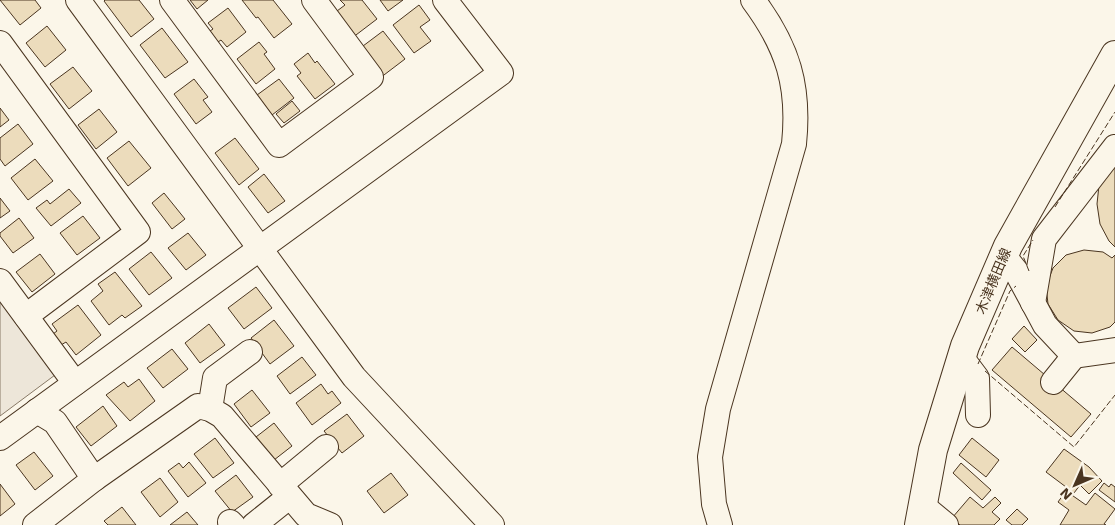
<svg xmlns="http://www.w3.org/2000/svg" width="1115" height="525" viewBox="0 0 1115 525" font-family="'Work Sans','Noto Sans JP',sans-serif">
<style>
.green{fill:#ede6d9;stroke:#887966}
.building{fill:#ecdcbc;stroke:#4a3520}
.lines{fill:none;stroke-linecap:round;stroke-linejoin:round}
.minor-casing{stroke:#4a3520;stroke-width:26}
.major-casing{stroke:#4a3520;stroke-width:30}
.minor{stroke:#fbf6e9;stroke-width:24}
.major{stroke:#fbf6e9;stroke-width:28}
.fence{stroke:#4a3520;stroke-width:1;stroke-dasharray:6 2.5;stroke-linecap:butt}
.labels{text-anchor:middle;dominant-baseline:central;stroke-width:4;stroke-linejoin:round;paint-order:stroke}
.street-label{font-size:14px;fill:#4a3520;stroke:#fbf6e9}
</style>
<rect width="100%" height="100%" fill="#fbf6e9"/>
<polygon class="green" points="0,299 55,375 0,416"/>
<g class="building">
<polygon points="0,0 35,0 41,8 20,25"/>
<polygon points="105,0 139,0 154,19 131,37 104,1"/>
<polygon points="190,0 208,0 197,9"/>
<polygon points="242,0 273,0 292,24 274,38 258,17 256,18"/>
<polygon points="340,0 362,0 377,19 352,38 333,14 345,5"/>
<polygon points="380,0 403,0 388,11"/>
<polygon points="419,5 430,20 420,27 431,41 414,53 393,25"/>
<polygon points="228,8 246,32 227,47 221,40 218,42 210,31 213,29 208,23"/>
<polygon points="47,26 66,50 45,67 26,43"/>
<polygon points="162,28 188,62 165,78 140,45"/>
<polygon points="383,31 405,59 380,78 359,49"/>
<polygon points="259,42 267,52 264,54 275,69 256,84 237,59"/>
<polygon points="308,53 315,63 317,61 335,84 315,99 297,76 301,73 294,64"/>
<polygon points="73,67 92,91 69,109 50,84"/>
<polygon points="194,79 208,97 203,100 212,112 196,124 174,94"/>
<polygon points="279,79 294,98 272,115 257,95"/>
<polygon points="292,101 300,111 284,123 276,114"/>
<polygon points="0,108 9,120 0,127"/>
<polygon points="99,109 117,132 96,149 78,125"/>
<polygon points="18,124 33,144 5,166 0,159 0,138"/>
<polygon points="235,138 259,169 239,185 215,153"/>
<polygon points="129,141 151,168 128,186 107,158"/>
<polygon points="35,159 53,181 28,200 11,178"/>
<polygon points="1115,160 1115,247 1109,241 1100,224 1097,204 1099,185"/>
<polygon points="264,174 285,201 268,213 248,187"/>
<polygon points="69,189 81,203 51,226 36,208 47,200 50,204"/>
<polygon points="164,193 185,219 172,229 152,203"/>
<polygon points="0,198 10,211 0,218"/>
<polygon points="83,216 100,238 77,255 60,233"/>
<polygon points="19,218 34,238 13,253 0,236 0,233"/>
<polygon points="188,233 206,255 186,270 168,248"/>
<polygon points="1084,250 1103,252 1112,258 1115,255 1115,322 1110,327 1092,333 1074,331 1058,320 1048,304 1046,286 1053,268 1066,255"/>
<polygon points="151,252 172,278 149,295 129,269"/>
<polygon points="40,254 55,274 32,292 16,272"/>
<polygon points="115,272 142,306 125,318 122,315 109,325 91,301 103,291 98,284"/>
<polygon points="256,287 272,308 244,329 228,308"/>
<polygon points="78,305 101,335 76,355 66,342 61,345 53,334 57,331 52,324"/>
<polygon points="274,320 294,346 270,364 251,338"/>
<polygon points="209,324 225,345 200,363 185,343"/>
<polygon points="1024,326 1037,340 1025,352 1012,339"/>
<polygon points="1012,347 1091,414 1071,437 992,370"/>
<polygon points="172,349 188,369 163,388 147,368"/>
<polygon points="302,357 316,375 290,394 277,376"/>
<polygon points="139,379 155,401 130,421 106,395 124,382 128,387"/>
<polygon points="321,384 328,394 332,391 341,403 312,425 296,403"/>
<polygon points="252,390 270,413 251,427 234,404"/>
<polygon points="103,406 117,426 91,446 76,427"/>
<polygon points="347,414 364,436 342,453 324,431"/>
<polygon points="274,423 292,446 274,460 256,437"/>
<polygon points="215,438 234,463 213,478 194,454"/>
<polygon points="972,438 999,460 986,477 959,455"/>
<polygon points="1064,449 1089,467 1102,481 1089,494 1080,485 1074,493 1046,472"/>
<polygon points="34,452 53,476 35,490 16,465"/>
<polygon points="189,462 206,483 188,497 168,471 179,463 183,468"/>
<polygon points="961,463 991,490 982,500 953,473"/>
<polygon points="391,473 408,495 384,513 367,491"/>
<polygon points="236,475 253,497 232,512 215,491"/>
<polygon points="160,478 178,502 160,517 141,492"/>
<polygon points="1104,483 1109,487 1111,484 1115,487 1115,502 1099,490"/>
<polygon points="0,484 15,504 0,516"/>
<polygon points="1066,491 1086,505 1095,493 1115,509 1104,524 1106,525 1060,525 1069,510 1058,502"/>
<polygon points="970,497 983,508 995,497 1001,503 992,512 1000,519 994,525 960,525 952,518"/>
<polygon points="122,507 136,525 108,525 104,521"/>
<polygon points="1017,509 1028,519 1022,525 1012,525 1006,520"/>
<polygon points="187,512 198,525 170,525"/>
</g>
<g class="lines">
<defs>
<g id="minor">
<polyline points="78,0 354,377 492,525"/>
<polyline points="172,0 279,145 371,77 314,0"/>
<polyline points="0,43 138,232 26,316"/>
<polyline points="1004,256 1016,271 1045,325 1074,356 1053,382"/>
<polyline points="0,281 75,383"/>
<polyline points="1033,303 1044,239 1115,147"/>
<polyline points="1074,356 1115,350"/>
<polyline points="962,358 977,378 978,415"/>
<polyline points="210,409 215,378 250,352"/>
<polyline points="37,411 55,422 94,479"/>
<polyline points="0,438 501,73 445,0"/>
<polyline points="280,485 326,447"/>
<polyline points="923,506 946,525"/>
<polyline points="230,522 233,525"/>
<polyline points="35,525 94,479 198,406 210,409 222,416 306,515 330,525"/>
<polyline points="254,525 289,497"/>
<path d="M 720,525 L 714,504 L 710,457 L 718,409 L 794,144 C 800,86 788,47 753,0"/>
</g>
<polyline id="major" points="919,525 933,450 965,346 1008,246 1115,55"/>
</defs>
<use href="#minor" class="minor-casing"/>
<use href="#major" class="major-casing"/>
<use href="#minor" class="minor"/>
<use href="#major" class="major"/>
<g class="fence">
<polyline points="1055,207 1115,112"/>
<polyline points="1029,271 1023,256 1033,240"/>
<polyline points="978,364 1010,291 1016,286"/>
<polyline points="985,371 1074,447 1115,395"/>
</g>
</g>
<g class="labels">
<g class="street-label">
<text transform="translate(993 281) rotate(-67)">木津横田線</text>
</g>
</g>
<g transform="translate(1075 485) rotate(225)" stroke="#fbf6e9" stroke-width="4" paint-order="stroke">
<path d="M0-4L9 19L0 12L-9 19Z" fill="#4a3520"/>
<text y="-8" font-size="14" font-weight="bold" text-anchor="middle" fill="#4a3520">N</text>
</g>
</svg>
